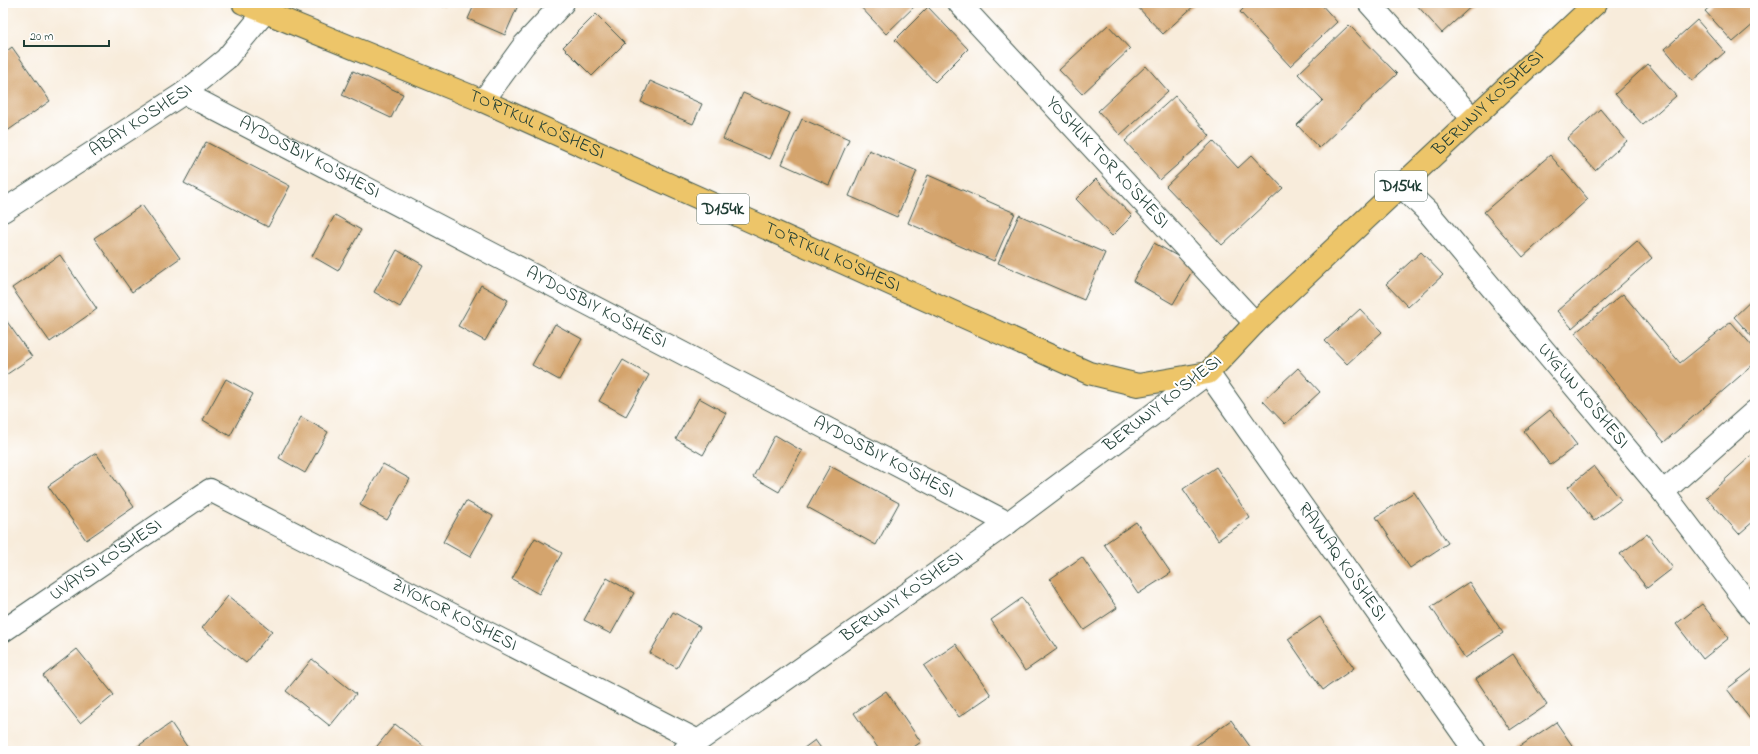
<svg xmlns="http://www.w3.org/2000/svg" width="1758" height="754" viewBox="0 0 1758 754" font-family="'Indie Flower',sans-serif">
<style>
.building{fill:#d4a46d}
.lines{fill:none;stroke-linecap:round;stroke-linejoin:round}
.minor-casing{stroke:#40574d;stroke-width:24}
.major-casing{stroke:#40574d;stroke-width:24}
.minor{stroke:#fff;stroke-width:22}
.major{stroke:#edc569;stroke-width:22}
.labels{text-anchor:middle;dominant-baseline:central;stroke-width:4;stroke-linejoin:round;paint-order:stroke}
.shield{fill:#fff;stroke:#627771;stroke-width:1}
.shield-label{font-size:17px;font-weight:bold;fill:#1f3d34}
.street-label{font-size:18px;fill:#1f3d34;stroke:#fff}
</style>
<rect width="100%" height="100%" fill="#fff"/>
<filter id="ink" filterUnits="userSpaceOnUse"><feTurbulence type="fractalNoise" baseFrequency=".025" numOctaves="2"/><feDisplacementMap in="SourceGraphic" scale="8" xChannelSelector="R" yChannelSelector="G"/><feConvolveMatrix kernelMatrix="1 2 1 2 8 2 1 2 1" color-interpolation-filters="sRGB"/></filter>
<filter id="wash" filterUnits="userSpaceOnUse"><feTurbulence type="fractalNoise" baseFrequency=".012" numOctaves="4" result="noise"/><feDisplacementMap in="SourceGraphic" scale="16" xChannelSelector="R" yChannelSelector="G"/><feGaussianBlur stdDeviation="0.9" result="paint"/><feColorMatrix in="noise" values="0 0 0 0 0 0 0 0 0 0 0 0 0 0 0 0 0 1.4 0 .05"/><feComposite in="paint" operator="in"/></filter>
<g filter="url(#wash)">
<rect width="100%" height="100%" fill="#f8ecdb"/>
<g id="blocks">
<g class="building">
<polygon points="435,3 445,3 444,7"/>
<polygon points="475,3 519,3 505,35 468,19"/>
<polygon points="857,3 918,3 886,34"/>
<polygon points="1134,3 1197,3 1163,34"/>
<polygon points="1249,3 1320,3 1337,22 1290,66 1240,12"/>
<polygon points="1415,3 1475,3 1442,33"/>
<polygon points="1714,3 1755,3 1755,23 1733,42 1705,11"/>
<polygon points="928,7 968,49 935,82 895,40"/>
<polygon points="596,14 625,43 592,76 563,47"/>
<polygon points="1697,20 1725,52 1692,81 1665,49"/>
<polygon points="1108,25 1130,49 1082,94 1059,70"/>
<polygon points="1349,25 1397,74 1319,148 1297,125 1323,100 1298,74"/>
<polygon points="12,47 50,101 3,134 3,54"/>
<polygon points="1648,64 1676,96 1643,125 1615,94"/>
<polygon points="1146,66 1168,91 1120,135 1098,111"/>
<polygon points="353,71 403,94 391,118 342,95"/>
<polygon points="650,81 702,104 693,124 641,102"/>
<polygon points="743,93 790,113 770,159 723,139"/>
<polygon points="1175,96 1210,136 1160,180 1125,141"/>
<polygon points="1600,109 1627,141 1595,170 1567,139"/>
<polygon points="802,119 849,139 829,185 782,164"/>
<polygon points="1213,141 1238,168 1252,155 1283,188 1222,245 1166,186"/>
<polygon points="206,142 290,186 268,227 184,183"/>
<polygon points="869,150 917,171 897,217 849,196"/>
<polygon points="1550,155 1588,199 1523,257 1484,212"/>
<polygon points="928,175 1015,213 994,261 908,223"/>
<polygon points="1096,179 1132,216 1112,236 1076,199"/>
<polygon points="142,205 180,258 132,292 94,238"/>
<polygon points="335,215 361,230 338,271 312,256"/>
<polygon points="1019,215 1105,253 1084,300 998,263"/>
<polygon points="1637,241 1652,258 1572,328 1557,311"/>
<polygon points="1154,243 1195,266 1173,304 1133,281"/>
<polygon points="397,250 423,265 400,307 374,292"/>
<polygon points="1421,252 1443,275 1408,307 1386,284"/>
<polygon points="60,255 97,309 50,342 12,288"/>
<polygon points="481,285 508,300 485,341 458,326"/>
<polygon points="1623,294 1680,363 1731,322 1755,349 1755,363 1664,442 1575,333"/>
<polygon points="1755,297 1755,340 1734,317"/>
<polygon points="1360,309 1382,332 1347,364 1325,341"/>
<polygon points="3,316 32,357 3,377"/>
<polygon points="555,324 582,339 559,380 532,365"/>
<polygon points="623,360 649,375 626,416 599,401"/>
<polygon points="1298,368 1320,392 1285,424 1263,401"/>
<polygon points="226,379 253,394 230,436 203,420"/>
<polygon points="699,398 726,413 703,455 676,439"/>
<polygon points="1550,410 1577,445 1550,465 1524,431"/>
<polygon points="301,417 328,432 305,473 279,458"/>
<polygon points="775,435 802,451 779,492 753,477"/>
<polygon points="96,453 134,507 86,540 48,486"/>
<polygon points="1751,456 1755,460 1755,520 1739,534 1706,497"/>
<polygon points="383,464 410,479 387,520 360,505"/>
<polygon points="830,466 899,503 876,545 807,507"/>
<polygon points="1594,466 1621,500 1594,521 1568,487"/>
<polygon points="1216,467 1250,518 1218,540 1183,489"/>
<polygon points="1414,492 1448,543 1410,568 1376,517"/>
<polygon points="466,501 493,516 470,557 443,542"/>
<polygon points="1136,522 1171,573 1138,594 1104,544"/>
<polygon points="1647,534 1673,568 1647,588 1620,554"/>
<polygon points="535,538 562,553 539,594 512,579"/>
<polygon points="1082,557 1117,608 1084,630 1050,579"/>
<polygon points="607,578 634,593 611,634 584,620"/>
<polygon points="1469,582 1503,633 1465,658 1431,607"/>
<polygon points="228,596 272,631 246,663 202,628"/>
<polygon points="1022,598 1057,649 1025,671 991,620"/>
<polygon points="1702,604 1729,638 1703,659 1676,624"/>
<polygon points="673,612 700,627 677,668 650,653"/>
<polygon points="1320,617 1354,668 1323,690 1288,639"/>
<polygon points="956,644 991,695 959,717 924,666"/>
<polygon points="77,649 114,695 80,723 43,676"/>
<polygon points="1513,654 1547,705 1510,730 1476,679"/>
<polygon points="312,659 356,694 330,726 286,691"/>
<polygon points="1753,669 1755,672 1755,722 1753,723 1727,689"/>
<polygon points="886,691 921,742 908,751 880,751 854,713"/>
<polygon points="1231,720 1251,748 1247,751 1188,751"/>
<polygon points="1556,722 1576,751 1521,751 1519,747"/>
<polygon points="171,723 190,751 131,751"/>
<polygon points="395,724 429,751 373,751"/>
<polygon points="815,740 823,751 800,751"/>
</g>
</g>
</g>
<g filter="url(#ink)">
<use href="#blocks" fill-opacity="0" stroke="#40574d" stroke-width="1"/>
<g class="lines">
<defs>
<g id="minor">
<path id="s1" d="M 959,3 L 1255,323"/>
<polyline points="1369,3 1473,119"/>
<path id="s2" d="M 184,93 L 1008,523"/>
<polyline points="483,101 524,45 563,3"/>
<path id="s3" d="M 1401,186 L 1428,212 L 1663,492 L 1755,613"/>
<path id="s4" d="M 3,211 L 184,93 L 226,59 L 264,13"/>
<polyline points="1663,492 1755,411"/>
<path id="s5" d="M 3,631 L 210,490 L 698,741"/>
<path id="s6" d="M 684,751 L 1008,523 L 1208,373 L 1475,751"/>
</g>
<g id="major">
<path id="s7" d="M 243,3 L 483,101 L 1089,373 L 1138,385 L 1208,373 L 1255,323 L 1596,3"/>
</g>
</defs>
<use href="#minor" class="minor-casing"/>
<use href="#major" class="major-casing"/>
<use href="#minor" class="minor"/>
<use href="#major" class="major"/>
</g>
</g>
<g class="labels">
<g class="shield">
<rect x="1375" y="171" width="52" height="30" rx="3"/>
<rect x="697" y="194" width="52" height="30" rx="3"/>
</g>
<g class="shield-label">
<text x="1401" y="186">D154k</text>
<text x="723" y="209">D154k</text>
</g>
<g class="street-label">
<text stroke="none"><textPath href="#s7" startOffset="1434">BERUNIY KO'SHESI</textPath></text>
<text stroke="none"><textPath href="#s4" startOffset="165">ABAY KO'SHESI</textPath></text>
<text stroke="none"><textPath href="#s7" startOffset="318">TO'RTKUL KO'SHESI</textPath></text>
<text stroke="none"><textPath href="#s2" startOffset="141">AYDOSBIY KO'SHESI</textPath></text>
<text stroke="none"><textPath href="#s1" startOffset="218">YOSHLIK TOR KO'SHESI</textPath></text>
<text stroke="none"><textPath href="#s7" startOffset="642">TO'RTKUL KO'SHESI</textPath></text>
<text stroke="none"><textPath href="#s2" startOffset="465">AYDOSBIY KO'SHESI</textPath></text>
<text stroke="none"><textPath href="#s3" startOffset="278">UYG'UN KO'SHESI</textPath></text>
<text transform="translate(1163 404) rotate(-38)">BERUNIY KO'SHESI</text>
<text stroke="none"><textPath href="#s2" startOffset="789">AYDOSBIY KO'SHESI</textPath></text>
<text stroke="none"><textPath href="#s5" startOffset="125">UVAYSI KO'SHESI</textPath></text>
<text stroke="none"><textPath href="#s6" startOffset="878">RAVNAQ KO'SHESI</textPath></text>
<text stroke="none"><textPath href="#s6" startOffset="267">BERUNIY KO'SHESI</textPath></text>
<text stroke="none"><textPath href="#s5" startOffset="525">ZIYOKOR KO'SHESI</textPath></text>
</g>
</g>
<rect width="1758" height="754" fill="none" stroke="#fff" stroke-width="16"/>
<path d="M24 40v6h85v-6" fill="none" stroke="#1f3d34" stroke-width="2"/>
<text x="30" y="40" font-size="12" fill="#1f3d34" stroke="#ffffff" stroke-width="3" paint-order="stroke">20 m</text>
</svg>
